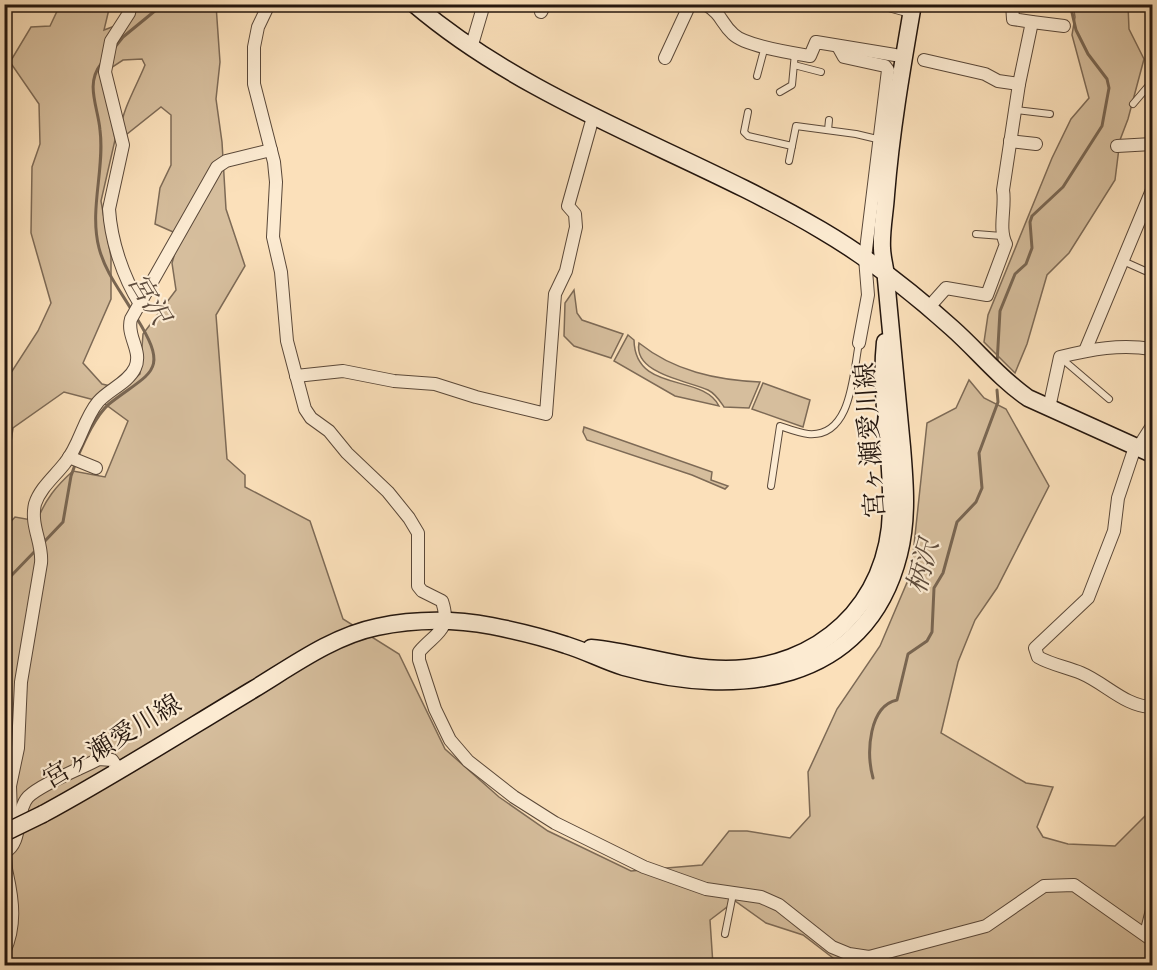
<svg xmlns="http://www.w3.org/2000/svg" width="1157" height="970" viewBox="0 0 1157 970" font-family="'Sorts Mill Goudy','Noto Serif JP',serif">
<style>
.green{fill:#d6be9d;stroke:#7d6a56;stroke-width:1.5;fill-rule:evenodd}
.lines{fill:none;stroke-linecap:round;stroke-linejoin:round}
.stream{stroke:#796652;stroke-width:3}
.lane-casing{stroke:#5a4839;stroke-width:8}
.street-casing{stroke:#5a4839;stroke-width:14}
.secondary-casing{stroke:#24160e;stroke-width:19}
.lane{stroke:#fcebd2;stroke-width:6}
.street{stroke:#fcebd2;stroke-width:12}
.secondary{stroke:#fcebd2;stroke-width:16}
.secondary-bridge-casing{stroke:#24160e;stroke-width:19;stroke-linecap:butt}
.secondary-bridge{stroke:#fcebd2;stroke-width:16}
.labels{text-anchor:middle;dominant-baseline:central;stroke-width:4.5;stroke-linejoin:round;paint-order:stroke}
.street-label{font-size:26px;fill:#24160e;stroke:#fcebd2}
.water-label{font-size:27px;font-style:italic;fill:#5d4b3c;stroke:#fcebd2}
</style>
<rect width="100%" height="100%" fill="#fbe0ba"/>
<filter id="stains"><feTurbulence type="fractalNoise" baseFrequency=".00333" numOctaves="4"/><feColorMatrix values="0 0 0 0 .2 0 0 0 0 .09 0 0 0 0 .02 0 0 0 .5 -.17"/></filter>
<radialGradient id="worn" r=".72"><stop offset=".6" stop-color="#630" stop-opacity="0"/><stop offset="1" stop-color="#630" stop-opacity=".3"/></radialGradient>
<g class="green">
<path d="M 60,5 L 110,5 L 104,30 L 131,20 L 135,5 L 216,5 L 220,62 L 216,99 L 222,142 L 226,209 L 245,266 L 216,315 L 227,459 L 245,475 L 245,487 L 310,521 L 343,619 L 399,654 L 445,749 L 499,797 L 548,831 L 631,871 L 702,865 L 729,831 L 747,831 L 790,838 L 810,816 L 808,772 L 837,709 L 880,646 L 911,573 L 927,423 L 956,408 L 969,380 L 984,398 L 1006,409 L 1049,486 L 997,588 L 975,620 L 958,662 L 941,733 L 1026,783 L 1053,787 L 1037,827 L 1043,837 L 1068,844 L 1115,846 L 1152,809 L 1152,965 L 832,965 L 833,958 L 803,935 L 766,923 L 735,901 L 710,920 L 713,965 L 5,966 L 5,528 L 15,517 L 37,521 C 45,500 56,486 73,471 L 105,477 L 128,421 L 102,402 L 64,392 L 13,428 L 5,484 L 5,382 L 38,331 L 51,303 L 31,233 L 32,167 L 40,144 L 39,104 L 10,62 L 31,27 L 50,26 ZM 142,59 L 145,65 C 138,83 121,112 121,129 L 127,134 L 161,107 L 171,115 L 171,165 L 160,188 L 155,224 L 180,235 L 172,263 L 176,290 L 143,334 L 140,374 L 123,389 L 102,384 L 83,363 L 111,299 L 111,257 L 101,201 L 115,140 L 112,113 L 100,75 L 123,60 Z"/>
<polygon points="1073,5 1128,5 1129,29 1144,59 1128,119 1120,140 1115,180 1069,253 1047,275 1027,344 1015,373 984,342 988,315 1052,158 1071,119 1089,98 1072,35 1075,17"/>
<polygon points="574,290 577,313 582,320 623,334 611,358 574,346 564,336 565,303"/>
<path d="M 628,335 L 634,340 C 635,394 703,373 719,406 L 675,396 L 614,361 Z"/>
<path d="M 639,343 C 674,371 716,380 760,382 L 749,408 L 724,407 C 720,401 716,394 708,390 C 689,381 633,374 639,343 Z"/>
<polygon points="763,383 810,400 803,427 752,409"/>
<polygon points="584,427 712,472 711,480 728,486 725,489 692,475 587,440 583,432"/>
</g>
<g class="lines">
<g class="stream">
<polyline points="115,47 123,37 156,10 159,4"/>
<path d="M 101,64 C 85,84 98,107 100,130 C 105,169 89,209 99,248 C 105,271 119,289 131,309"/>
<polyline points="997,364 1000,311 1015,274 1026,264 1032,248 1030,222 1032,216 1063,187 1102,126 1109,88 1107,79 1088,54 1076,30 1070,4"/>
<path d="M 78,456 C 85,440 96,415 109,404 C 151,371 171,373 136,317"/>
<polyline points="44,542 63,522 71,476 76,462"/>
<polyline points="4,589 10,577 37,549"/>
<path d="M 873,778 C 866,752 869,706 897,700 L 908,654 L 927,641 L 932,632 L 934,588 L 943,573 L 957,522 L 976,502 L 982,488 L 979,453 L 998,402 L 997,390"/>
</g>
<defs>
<g id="lane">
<polyline points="874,4 910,14"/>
<polyline points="794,65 821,72"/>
<polyline points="757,76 765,46"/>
<polyline points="780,92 792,85 795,53"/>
<polyline points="1133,104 1150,84 1152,72"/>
<polyline points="1016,110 1050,114"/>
<polyline points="748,112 744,132 748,136 792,146 796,126 856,134 877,139"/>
<polyline points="828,130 829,120"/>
<polyline points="789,161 792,146"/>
<polyline points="976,234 1002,236"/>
<polyline points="1123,261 1152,274"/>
<polyline points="1061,358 1109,399"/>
<path d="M 771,486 L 780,426 C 789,429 799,433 808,434 C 852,438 853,373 859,343"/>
<polyline points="725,934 733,894"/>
</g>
<g id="street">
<path d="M 131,4 L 129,13 L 111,41 L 105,72 L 123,145 L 109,209 C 111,241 123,277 140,304"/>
<path d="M 269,4 L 258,27 L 254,47 L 254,84 L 274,162 L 276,182 L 273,237 L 281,272 L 287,341 L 305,409 L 311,418 L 329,431 L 347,453 L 388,492 L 409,518 L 418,533 L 418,586 L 422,591 L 442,601 C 452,631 435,633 419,652 L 419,660 L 435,709 L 450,740 L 468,761 L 514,797 L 555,823 L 644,867 L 706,889 L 761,897 L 779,905 L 832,947 L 849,954 L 869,957 L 986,926 L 1044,886 L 1074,885 L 1152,940"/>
<path d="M 705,4 C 723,15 720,22 733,34 C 745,46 792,53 810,56 L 816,42 L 895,55"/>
<polyline points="541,12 545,4"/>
<polyline points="1032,22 1064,26"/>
<polyline points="471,48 484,4"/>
<polyline points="839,48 844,57 885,66 888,70 865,258 868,295 859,343"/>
<polyline points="665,58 690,4"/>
<polyline points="924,60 985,74 998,81 1019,84 1032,22 1013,19 1012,4"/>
<polyline points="1010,141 1036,144"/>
<polyline points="1117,146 1152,144"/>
<path d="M 929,307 L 946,288 L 987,295 L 1006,244 C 998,229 1006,207 1003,190 L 1019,84"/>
<polyline points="1085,351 1152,190"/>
<polyline points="296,376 343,371 394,381 435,384 476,397 546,414 555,294 566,271 576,227 575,214 568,206 593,117"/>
<path d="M 1049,408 L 1060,357 C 1092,349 1120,344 1152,349"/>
<path d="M 1135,447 L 1118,498 L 1114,531 L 1088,598 L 1035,648 L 1038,657 C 1052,665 1067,667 1081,673 C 1105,683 1126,707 1152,707"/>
<polyline points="1138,448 1152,426"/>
<polyline points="69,457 96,468"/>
<path d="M 5,835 L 11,815 L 10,786 L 18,748 L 21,682 L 41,563 C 43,543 30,526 35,504 C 40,488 55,476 65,463 C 80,445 83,420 98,402 C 108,390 128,383 135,368 C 143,351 126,336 131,319 L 217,167 L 226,161 L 271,150"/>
<path d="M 4,851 C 6,858 5,867 7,874 C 13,901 16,926 4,952"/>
<path d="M 5,852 C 23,843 15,811 28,797 C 41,784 82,768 99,759 L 112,760 L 119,770"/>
<polyline points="1146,934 1152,910"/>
</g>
<g id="secondary">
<path d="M 414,4 C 534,106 687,151 821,230 C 867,257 912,292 952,328 C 978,351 999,378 1028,398 L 1152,454"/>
<path d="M 591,648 C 636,652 681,669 726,669 C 819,669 889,604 891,511 C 893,454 879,399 885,342"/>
<path d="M 43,814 C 115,775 184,731 254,689 C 292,666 333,636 377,627 C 415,619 454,619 492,626 C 517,631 542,637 566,645 C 586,651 604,661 624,667 C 736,698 866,686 899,554 C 908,519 905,483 902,447 C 897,391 891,335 886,279 C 886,269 882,258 882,248 C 881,231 885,212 886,195 C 891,131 902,68 913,4"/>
</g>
</defs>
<use href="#lane" class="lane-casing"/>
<use href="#street" class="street-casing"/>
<use href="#secondary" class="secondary-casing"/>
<use href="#lane" class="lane"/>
<use href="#street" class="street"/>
<use href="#secondary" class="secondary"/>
<defs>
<polyline id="secondary-bridge" points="4,833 43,814"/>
</defs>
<use href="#secondary-bridge" class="secondary-bridge-casing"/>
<use href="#secondary-bridge" class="secondary-bridge"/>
</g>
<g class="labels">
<g class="street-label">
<text transform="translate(872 440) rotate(-94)">宮ヶ瀬愛川線</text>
<text transform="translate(113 743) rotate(-31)">宮ヶ瀬愛川線</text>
</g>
<g class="water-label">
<text transform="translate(147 300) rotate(59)">宮沢</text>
<text transform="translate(925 567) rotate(-75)">柄沢</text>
</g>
</g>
<rect width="1157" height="970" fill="none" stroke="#fbe0ba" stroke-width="24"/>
<rect x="6" y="6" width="1145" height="958" fill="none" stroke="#24160e" stroke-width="3"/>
<rect x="12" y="12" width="1133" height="946" fill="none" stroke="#24160e" stroke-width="1.5"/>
<rect width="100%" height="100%" filter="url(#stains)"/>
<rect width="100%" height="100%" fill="url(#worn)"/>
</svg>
